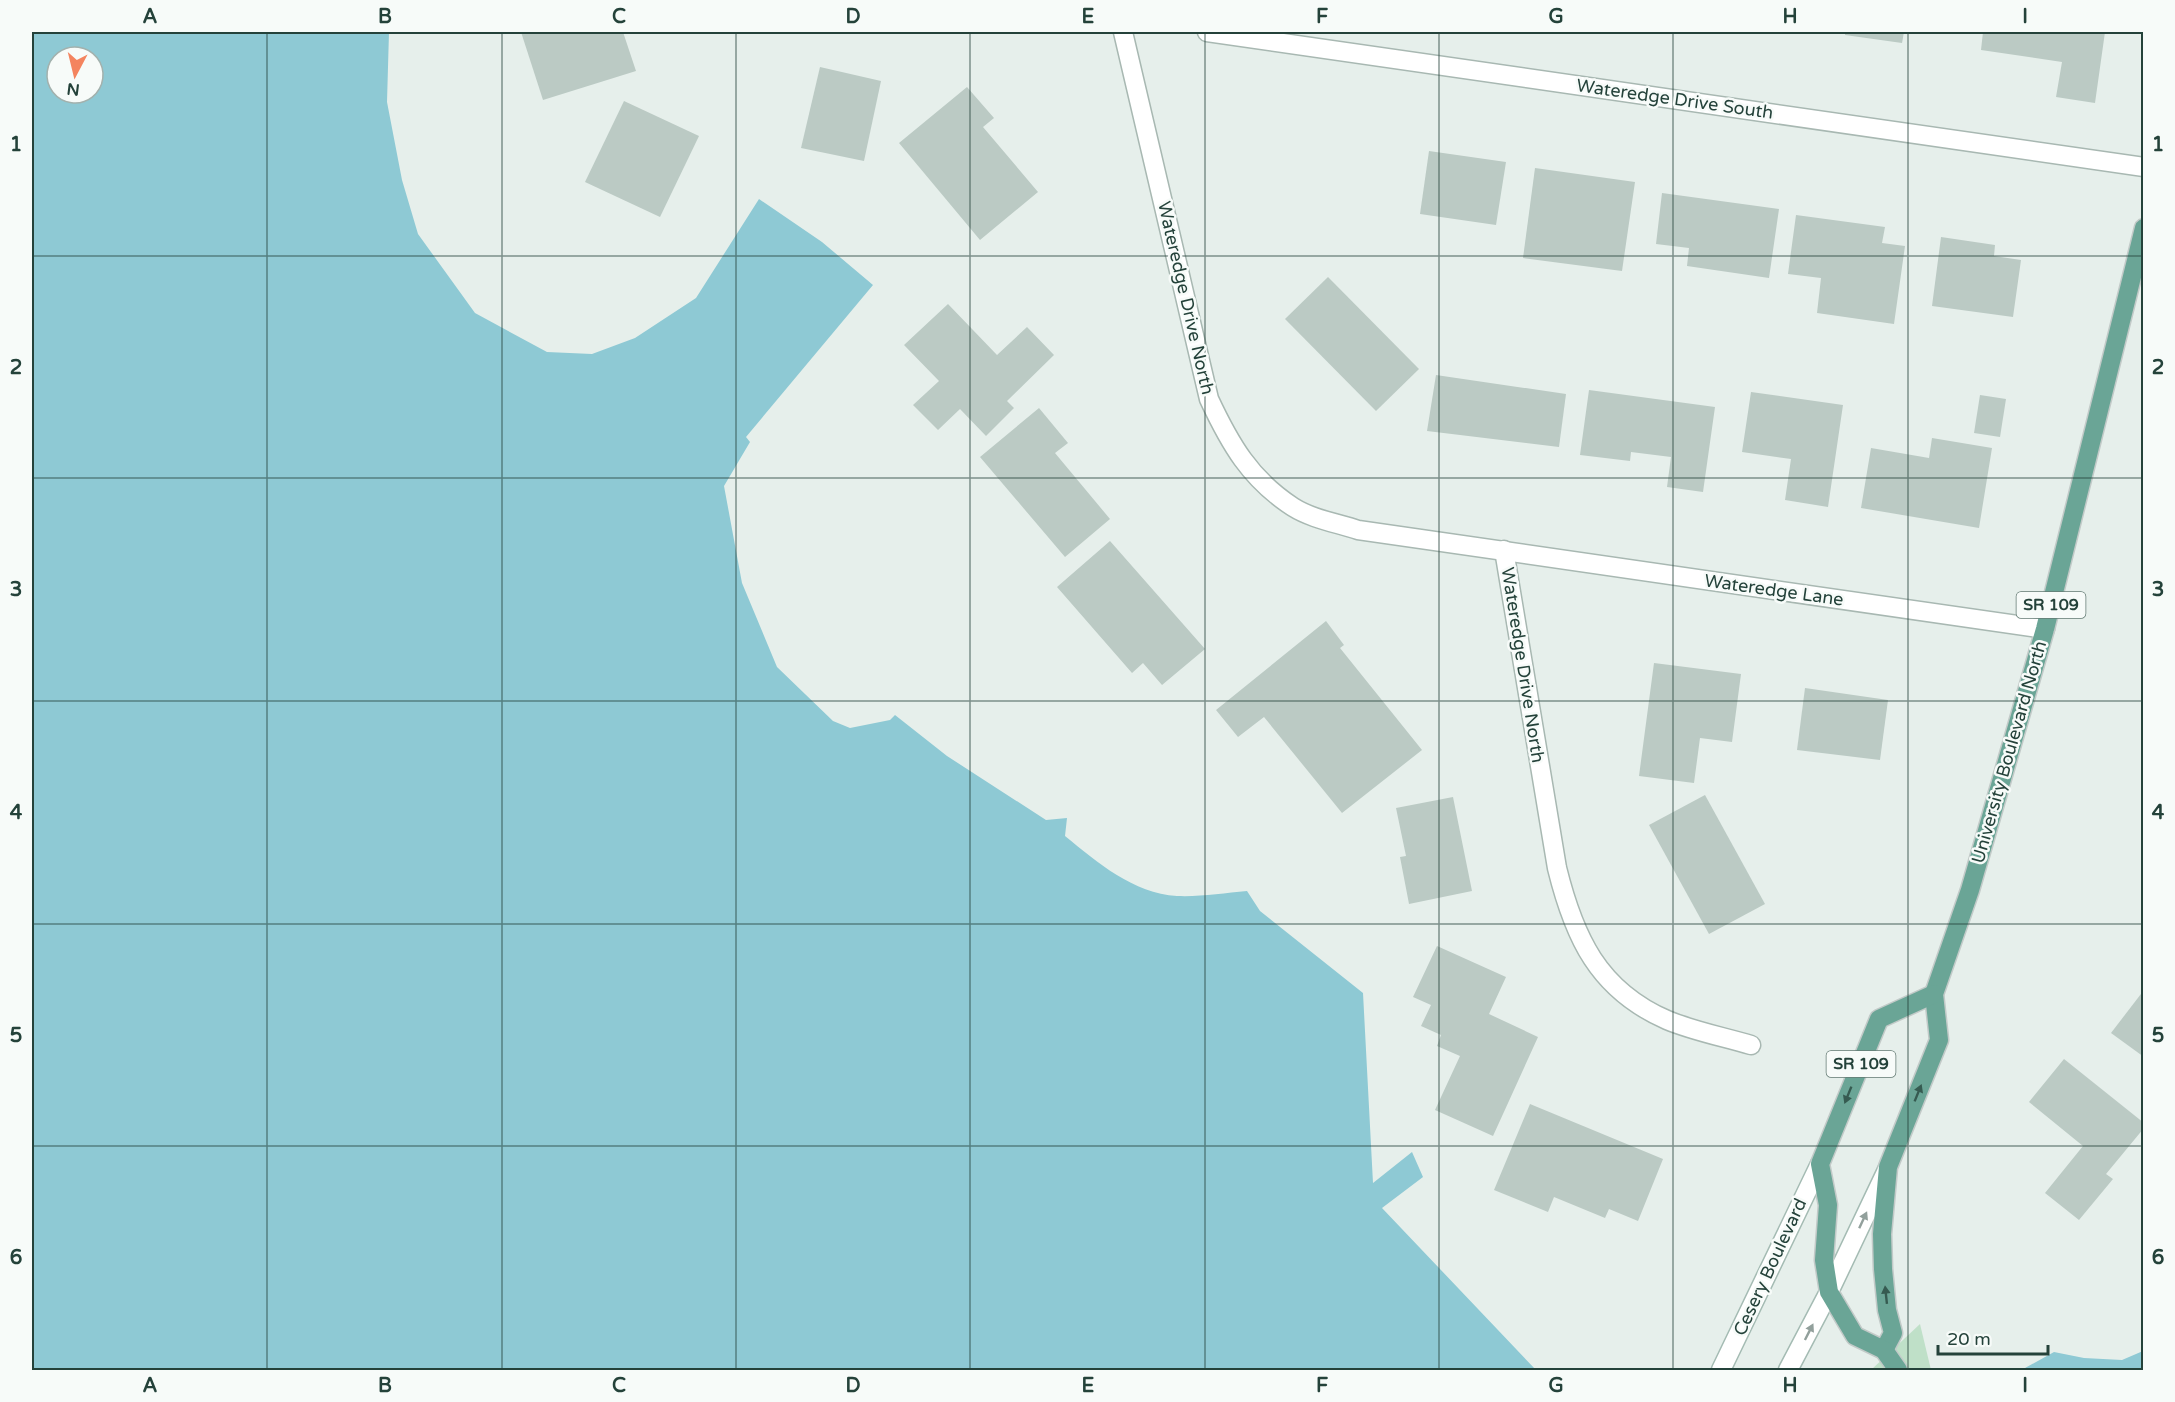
<svg xmlns="http://www.w3.org/2000/svg" width="2175" height="1402" viewBox="0 0 2175 1402" font-family="'Varela Round',sans-serif">
<style>
.green{fill:#bfe0c8}
.water{fill:#8ec9d4;fill-rule:evenodd}
.building{fill:#bbcac4}
.lines{fill:none;stroke-linecap:round;stroke-linejoin:round}
.street-casing{stroke:#a8b8b2;stroke-width:21}
.secondary-casing{stroke:#a4bbb3;stroke-width:21}
.primary-casing{stroke:#c2cac8;stroke-width:21}
.street{stroke:#fff;stroke-width:18}
.secondary{stroke:#fff;stroke-width:18}
.primary{stroke:#6aa596;stroke-width:18}
.oneway{fill:#365b51}
.oneway2{fill:#92a09c}
.grid{fill:none;stroke:#24423a;stroke-width:1.5;stroke-opacity:0.55}
.labels{text-anchor:middle;dominant-baseline:central;stroke-width:5;stroke-linejoin:round;paint-order:stroke}
.shield{fill:#f7fbf9;stroke:#637a73;stroke-width:1.5}
.shield-label{font-size:16px;font-weight:bold;fill:#24423a}
.street-label{font-size:18px;fill:#24423a;stroke:#f7fbf9}
.neatline{fill:none;stroke:#24423a;stroke-width:2}
.grid-label{font-size:20px;text-anchor:middle;font-weight:bold;fill:#24423a}
</style>
<rect width="100%" height="100%" fill="#e6efeb"/>
<polygon class="green" points="1920,1324 1931,1370 1871,1370"/>
<g class="water">
<path d="M 32,32 L 389,32 L 387,102 L 402,180 L 418,234 L 475,313 L 547,352 L 592,354 L 635,338 L 696,298 L 759,199 L 822,242 L 873,285 L 746,437 L 750,442 L 724,486 L 742,583 L 777,667 L 833,721 L 850,728 L 890,720 L 895,715 L 947,756 L 1046,820 L 1067,818 L 1065,836 C 1098,863 1133,893 1177,896 C 1200,897 1224,893 1247,891 L 1260,911 L 1363,993 L 1373,1183 L 1412,1152 L 1423,1177 L 1382,1208 L 1536,1370 L 32,1370 ZM 57,57 L 93,57 L 93,93 L 57,93 Z"/>
<polygon points="2143,1351 2143,1370 2012,1370 2025,1368 2054,1352 2084,1358 2122,1360"/>
</g>
<g class="building">
<polygon points="521,32 623,32 636,71 543,100"/>
<polygon points="1845,32 1904,32 1902,43 1845,35"/>
<polygon points="1983,32 2105,32 2095,103 2056,97 2062,62 1981,50"/>
<polygon points="820,67 881,81 864,161 801,148"/>
<polygon points="967,87 994,118 983,127 1038,192 980,240 899,143"/>
<polygon points="624,101 699,136 660,217 585,182"/>
<polygon points="1429,151 1506,162 1496,225 1420,214"/>
<polygon points="1535,168 1635,182 1622,271 1523,258"/>
<polygon points="1662,193 1779,209 1769,278 1687,266 1689,248 1656,244"/>
<polygon points="1796,215 1885,227 1882,243 1905,246 1894,324 1817,313 1821,278 1788,274"/>
<polygon points="1941,237 1995,245 1994,256 2021,260 2013,317 1932,306"/>
<polygon points="1328,277 1419,369 1376,411 1285,319"/>
<polygon points="948,304 997,355 1027,327 1054,355 1007,401 1014,408 986,436 960,409 938,430 913,405 939,381 904,345"/>
<polygon points="1436,375 1566,394 1559,447 1427,431"/>
<polygon points="1589,390 1715,407 1703,492 1667,487 1671,457 1631,452 1630,461 1580,455"/>
<polygon points="1751,392 1843,405 1828,507 1785,500 1791,459 1742,452"/>
<polygon points="1980,395 2006,399 2000,437 1974,433"/>
<polygon points="1039,408 1068,443 1055,453 1110,519 1065,557 980,457"/>
<polygon points="1932,438 1992,448 1979,528 1861,508 1871,448 1929,458"/>
<polygon points="1110,541 1205,649 1162,685 1143,663 1132,673 1057,587"/>
<polygon points="1326,621 1344,645 1340,648 1422,750 1342,813 1264,717 1238,737 1216,710"/>
<polygon points="1654,663 1741,674 1732,742 1700,738 1694,783 1639,776"/>
<polygon points="1805,688 1888,700 1880,760 1797,750"/>
<polygon points="1705,795 1765,904 1709,934 1649,825"/>
<polygon points="1453,797 1472,891 1409,904 1400,857 1406,856 1396,808"/>
<polygon points="1437,946 1506,977 1489,1014 1538,1037 1493,1136 1435,1110 1460,1056 1437,1046 1441,1035 1421,1026 1431,1005 1413,997"/>
<polygon points="2144,990 2144,1057 2111,1033"/>
<polygon points="2064,1059 2144,1123 2144,1128 2106,1174 2113,1179 2079,1220 2045,1193 2083,1146 2029,1102"/>
<polygon points="1530,1104 1663,1159 1638,1221 1609,1209 1605,1218 1554,1197 1548,1212 1494,1190"/>
</g>
<g class="lines">
<defs>
<g id="street">
<path d="M 1123,32 L 1209,399 C 1230,444 1250,479 1293,507 C 1312,519 1337,523 1358,530 L 2045,629"/>
<polyline points="1207,32 2144,167"/>
<path d="M 1504,550 L 1557,868 C 1574,937 1598,990 1667,1020 C 1693,1031 1724,1037 1751,1045"/>
</g>
<g id="secondary">
<polyline points="1721,1370 1820,1164"/>
<polyline points="1788,1370 1829,1292 1887,1170"/>
</g>
<g id="primary">
<polyline points="1884,1350 1893,1333 1887,1310 1883,1269 1882,1234 1888,1167 1939,1040 1934,994 1970,890 2045,629 2144,228"/>
<polyline points="1898,1370 1884,1350 1855,1336 1829,1292 1824,1260 1828,1205 1820,1164 1879,1019 1934,994"/>
</g>
</defs>
<use href="#street" class="street-casing"/>
<use href="#secondary" class="secondary-casing"/>
<use href="#primary" class="primary-casing"/>
<use href="#street" class="street"/>
<use href="#secondary" class="secondary"/>
<use href="#primary" class="primary"/>
</g>
<defs><path id="oneway-solid" d="M-6-.8H1V-3.2L6.5 0L1 3.2V.8H-6Z" transform="scale(1.5)"/></defs>
<g class="oneway">
<use href="#oneway-solid" transform="translate(1918 1093) rotate(-68)"/>
<use href="#oneway-solid" transform="translate(1848 1095) rotate(112)"/>
<use href="#oneway-solid" transform="translate(1886 1295) rotate(-96)"/>
</g>
<g class="oneway2">
<use href="#oneway-solid" transform="translate(1863 1220) rotate(-65)"/>
<use href="#oneway-solid" transform="translate(1809 1332) rotate(-63)"/>
</g>
<path class="grid" d="M 267,32 L 267,1370M 502,32 L 502,1370M 736,32 L 736,1370M 970,32 L 970,1370M 1205,32 L 1205,1370M 1439,32 L 1439,1370M 1673,32 L 1673,1370M 1908,32 L 1908,1370M 32,256 L 2144,256M 32,478 L 2144,478M 32,701 L 2144,701M 32,924 L 2144,924M 32,1146 L 2144,1146"/>
<g class="labels">
<g class="shield">
<rect x="2016.5" y="592" width="69" height="26" rx="4.5"/>
<rect x="1826.5" y="1051" width="69" height="26" rx="4.5"/>
</g>
<g class="shield-label">
<text x="2051" y="605">SR 109</text>
<text x="1861" y="1064">SR 109</text>
</g>
<g class="street-label">
<text transform="translate(1675 99) rotate(8)">Wateredge Drive South</text>
<text transform="translate(1186 298) rotate(77)">Wateredge Drive North</text>
<text transform="translate(1774 590) rotate(8)">Wateredge Lane</text>
<text transform="translate(1523 665) rotate(81)">Wateredge Drive North</text>
<text transform="translate(2009 752) rotate(-74)">University Boulevard North</text>
<text transform="translate(1770 1267) rotate(-65)">Cesery Boulevard</text>
</g>
</g>
<rect width="2175" height="1402" fill="none" stroke="#f7fbf9" stroke-width="66"/>
<g transform="translate(75 75) rotate(187)"><circle r="28" fill="#f7fbf9" stroke="#a3b1ad" stroke-width="1.5"/>
<path d="M0-4.5L10 22L0 15L-10 22Z" fill="#f4845f"/>
<text y="-9" font-size="16" font-weight="bold" text-anchor="middle" fill="#24423a">N</text>
</g>
<path d="M1938 1345v9h110v-9" fill="none" stroke="#24423a" stroke-width="3"/>
<text x="1947" y="1345" font-size="18" fill="#24423a" stroke="#f7fbf9" stroke-width="4.5" paint-order="stroke">20 m</text>
<rect x="33" y="33" width="2109" height="1336" class="neatline"/>
<g class="grid-label">
<text x="150" y="23">A</text>
<text x="385" y="23">B</text>
<text x="619" y="23">C</text>
<text x="853" y="23">D</text>
<text x="1088" y="23">E</text>
<text x="1322" y="23">F</text>
<text x="1556" y="23">G</text>
<text x="1790" y="23">H</text>
<text x="2025" y="23">I</text>
<text x="16" y="151">1</text>
<text x="2158" y="151">1</text>
<text x="16" y="374">2</text>
<text x="2158" y="374">2</text>
<text x="16" y="596">3</text>
<text x="2158" y="596">3</text>
<text x="16" y="819">4</text>
<text x="2158" y="819">4</text>
<text x="16" y="1042">5</text>
<text x="2158" y="1042">5</text>
<text x="16" y="1264">6</text>
<text x="2158" y="1264">6</text>
<text x="150" y="1392">A</text>
<text x="385" y="1392">B</text>
<text x="619" y="1392">C</text>
<text x="853" y="1392">D</text>
<text x="1088" y="1392">E</text>
<text x="1322" y="1392">F</text>
<text x="1556" y="1392">G</text>
<text x="1790" y="1392">H</text>
<text x="2025" y="1392">I</text>
</g>
</svg>
